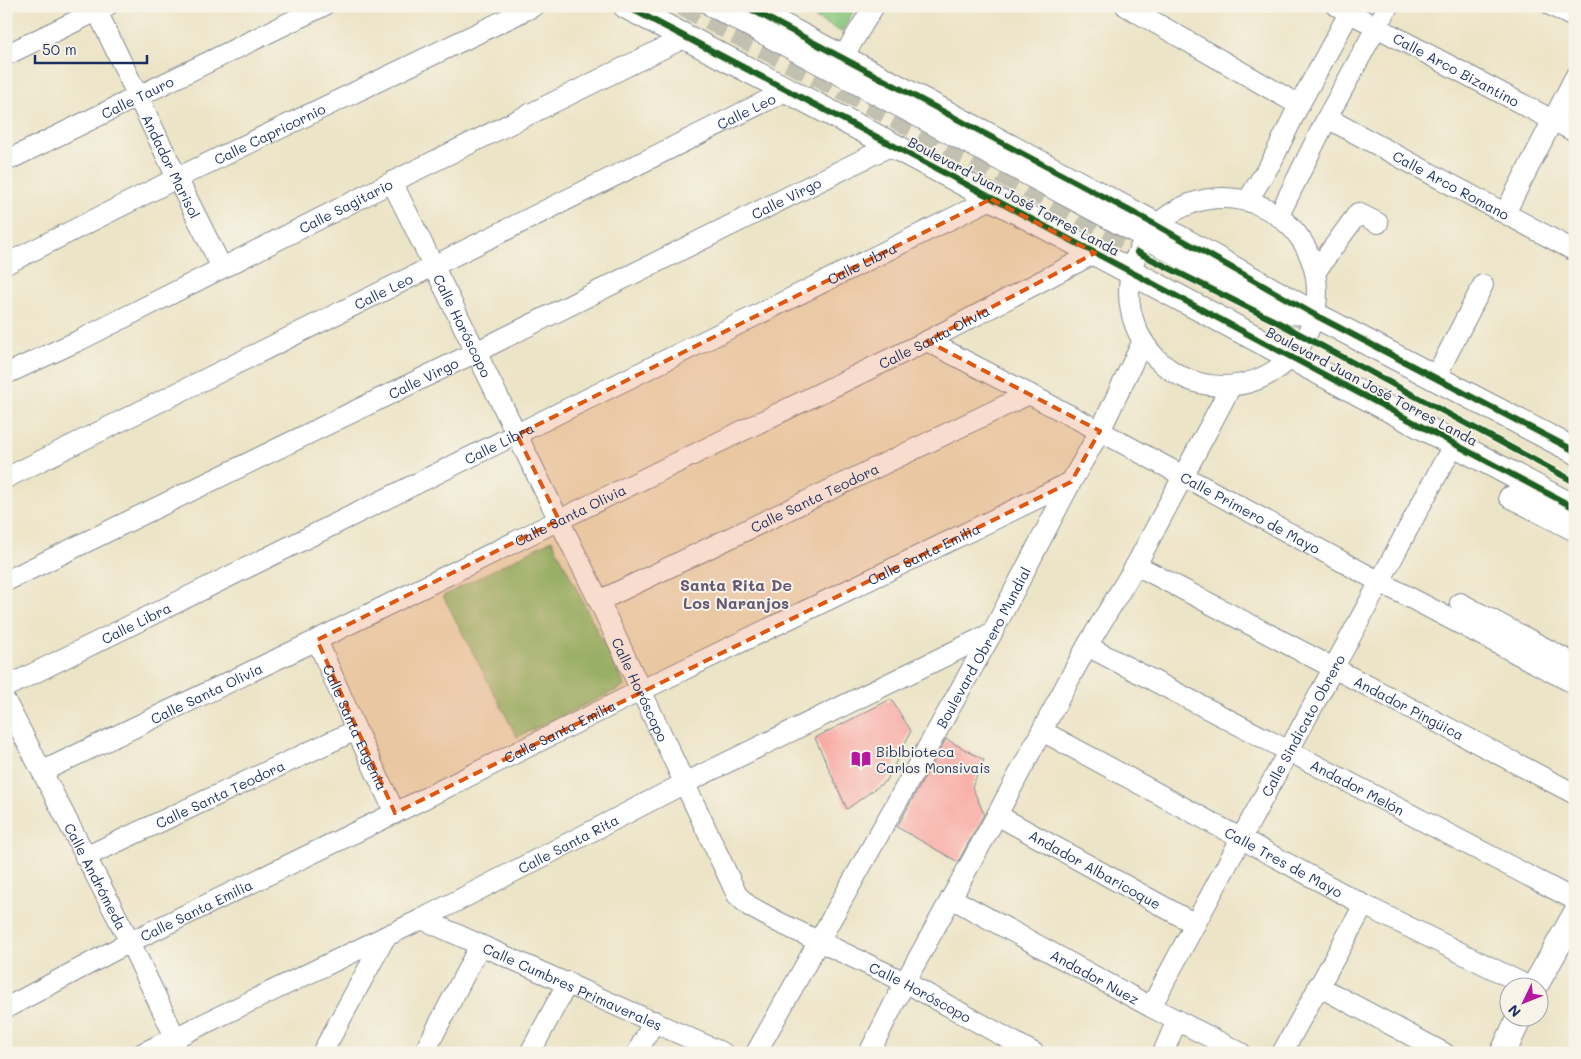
<svg xmlns="http://www.w3.org/2000/svg" width="1581" height="1059" viewBox="0 0 1581 1059" font-family="Mali,sans-serif">
<style>
.green{fill:#89c67c;stroke:#527a6d}
.building{fill:#f8a9a3}
.lines{fill:none;stroke-linecap:round;stroke-linejoin:round}
.minor-tunnel{stroke:#c2c0b1;stroke-width:20;stroke-dasharray:20 10;stroke-linecap:butt}
.minor-casing{stroke:#848a92;stroke-width:22}
.major-casing{stroke:#848a92;stroke-width:27}
.minor{stroke:#fff;stroke-width:20}
.major{stroke:#fff;stroke-width:25}
.cycleway-casing{stroke:#f7f3e8;stroke-width:9}
.cycleway{stroke:#1b5e20;stroke-width:6}
.marked{fill:#de5710;fill-opacity:0.2;stroke:#de5710;stroke-width:4;stroke-dasharray:10 6;stroke-linejoin:round}
.labels{text-anchor:middle;dominant-baseline:central;stroke-width:4;stroke-linejoin:round;paint-order:stroke}
.street-label{font-size:14px;fill:#1b2f5e;stroke:#f7f3e8}
.poi-label{font-size:14px;fill:#1b2f5e;stroke:#f7f3e8;text-anchor:start}
.quarter-label{font-size:16px;font-weight:bold;fill:#685a76;stroke:#f7f3e8}
</style>
<rect width="100%" height="100%" fill="#f7f3e8"/>
<filter id="ink" filterUnits="userSpaceOnUse"><feTurbulence type="fractalNoise" baseFrequency=".02" numOctaves="2"/><feDisplacementMap in="SourceGraphic" scale="10" xChannelSelector="R" yChannelSelector="G"/><feConvolveMatrix kernelMatrix="1 2 1 2 8 2 1 2 1" color-interpolation-filters="sRGB"/></filter>
<filter id="wash" filterUnits="userSpaceOnUse"><feTurbulence type="fractalNoise" baseFrequency=".0096" numOctaves="4" result="noise"/><feDisplacementMap in="SourceGraphic" scale="20" xChannelSelector="R" yChannelSelector="G"/><feGaussianBlur stdDeviation="1.12" result="paint"/><feColorMatrix in="noise" values="0 0 0 0 0 0 0 0 0 0 0 0 0 0 0 0 0 1.4 0 .05"/><feComposite in="paint" operator="in"/></filter>
<g filter="url(#wash)">
<rect width="100%" height="100%" fill="#ece4c6"/>
<g class="green">
<polygon points="792,6 856,6 842,32"/>
<polygon points="552,540 625,686 517,737 443,596"/>
</g>
<g id="blocks">
<g class="building">
<polygon points="891,699 911,731 887,780 847,809 815,738"/>
<polygon points="946,739 984,760 972,787 984,814 958,862 897,827"/>
</g>
</g>
</g>
<g filter="url(#ink)">
<use href="#blocks" fill-opacity="0" stroke="#848a92" stroke-width="1"/>
<g class="lines">
<polyline class="minor-tunnel" points="682,6 1127,241"/>
<defs>
<g id="minor">
<polyline points="711,6 1145,238 1273,309 1287,314 1313,315"/>
<polyline points="1126,6 1299,105"/>
<path id="s1" d="M 1337,6 L 1575,132"/>
<polyline points="1552,6 1575,18"/>
<path id="s2" d="M 97,11 L 177,178 L 222,268"/>
<polyline points="6,55 107,6"/>
<polyline points="843,57 874,6"/>
<path id="s3" d="M 1327,118 L 1575,251"/>
<path id="s4" d="M 6,161 L 323,6"/>
<path id="s5" d="M 392,182 L 599,601 L 737,895 L 749,906 L 778,922 L 905,982 L 1034,1053"/>
<circle cx="1223" cy="292" r="94"/>
<polyline points="1248,200 1272,161 1299,105 1353,6"/>
<polyline points="1505,213 1575,77"/>
<polyline points="1279,215 1327,118 1388,6"/>
<path id="s6" d="M 6,264 L 177,178 L 534,6"/>
<polyline points="1316,271 1358,213 1378,223"/>
<path id="s7" d="M 927,341 L 1100,431 L 1380,582 L 1575,684"/>
<path id="s8" d="M 6,374 L 80,340 L 392,182 L 684,38"/>
<polyline points="1435,378 1483,285"/>
<path id="s9" d="M 6,478 L 786,91"/>
<polyline points="1509,497 1575,531"/>
<path id="s10" d="M 1136,565 L 1575,794"/>
<path id="s11" d="M 6,581 L 476,352 L 892,145"/>
<path id="s12" d="M 599,601 L 1029,394"/>
<polyline points="1460,603 1575,664"/>
<path id="s13" d="M 317,640 L 356,730 L 395,813"/>
<path id="s14" d="M 1087,646 L 1575,900"/>
<path id="s15" d="M 6,687 L 991,199"/>
<path id="s16" d="M 6,702 L 130,942 L 175,1037 L 177,1053"/>
<path id="s17" d="M 1042,731 L 1364,905 L 1528,986"/>
<path id="s18" d="M 43,771 L 317,640 L 559,520 L 927,341 L 1095,253"/>
<path id="s19" d="M 997,815 L 1195,924"/>
<path id="s20" d="M 85,857 L 356,730"/>
<path id="s21" d="M 951,898 L 1151,1007 L 1241,1053"/>
<path id="s22" d="M 422,919 L 723,1053"/>
<polyline points="1318,986 1444,1053"/>
<path id="s23" d="M 1151,1007 C 1211,893 1273,780 1334,667 C 1375,593 1413,517 1454,444"/>
<path id="s24" d="M 6,1008 L 130,942 L 395,813 L 640,691 L 1071,482"/>
<path id="s25" d="M 143,1053 L 422,919 L 683,784 L 992,633"/>
<polyline points="322,1053 386,936"/>
<polyline points="424,1053 480,945"/>
<polyline points="530,1053 568,982"/>
<polyline points="637,1053 654,1021"/>
<path id="s26" d="M 756,1053 L 992,633 L 1071,482 L 1100,431 L 1143,341"/>
<polyline points="869,1053 905,982 997,815 1087,646 1136,565 1231,386"/>
<polyline points="1163,1053 1177,1020"/>
<polyline points="1282,1053 1364,905"/>
</g>
<g id="major">
<polyline points="626,6 892,145 1575,508"/>
<polyline points="745,6 1156,225 1315,315 1575,451"/>
<polyline points="1535,986 1575,915"/>
<polyline points="1503,1053 1520,1016"/>
</g>
</defs>
<use href="#minor" class="minor-casing"/>
<use href="#major" class="major-casing"/>
<use href="#minor" class="minor"/>
<use href="#major" class="major"/>
<defs>
<g id="cycleway">
<polyline points="626,6 892,145 1575,508"/>
<polyline points="745,6 1156,225 1315,315 1575,451"/>
<polyline points="1137,252 1279,323 1575,482"/>
</g>
</defs>
<use href="#cycleway" class="cycleway-casing"/>
<use href="#cycleway" class="cycleway"/>
</g>
</g>
<path class="marked" d="M 991,199 L 1095,253 L 927,341 L 1100,431 L 1071,482 L 395,813 L 317,640 L 559,520 L 517,435 Z"/>
<defs>
<symbol id="library-bare" viewBox="-9 -9 18 18"><path d="M-6-4Q-3-5.5-.7-3.5V5Q-3 3-6 4ZM6-4Q3-5.5 .7-3.5V5Q3 3 6 4Z" fill="#b5179e" stroke="#f7f3e8" stroke-width="2.5" paint-order="stroke"/></symbol>
</defs>
<g fill-rule="evenodd">
<use href="#library-bare" x="847" y="745" width="28" height="28"/>
</g>
<g class="labels">
<g class="street-label">
<text stroke="none"><textPath href="#s1" startOffset="135">Calle Arco Bizantino</textPath></text>
<text stroke="none"><textPath href="#s4" startOffset="146">Calle Tauro</textPath></text>
<text stroke="none"><textPath href="#s9" startOffset="826">Calle Leo</textPath></text>
<text stroke="none"><textPath href="#s6" startOffset="294">Calle Capricornio</textPath></text>
<text stroke="none"><textPath href="#s2" startOffset="172">Andador Marisol</textPath></text>
<text stroke="none"><textPath href="#s3" startOffset="141">Calle Arco Romano</textPath></text>
<text transform="translate(1014 196) rotate(28)">Boulevard Juan José Torres Landa</text>
<text stroke="none"><textPath href="#s11" startOffset="869">Calle Virgo</textPath></text>
<text stroke="none"><textPath href="#s8" startOffset="379">Calle Sagitario</textPath></text>
<text stroke="none"><textPath href="#s15" startOffset="955">Calle Libra</textPath></text>
<text stroke="none"><textPath href="#s9" startOffset="421">Calle Leo</textPath></text>
<text stroke="none"><textPath href="#s5" startOffset="160">Calle Horóscopo</textPath></text>
<text stroke="none"><textPath href="#s18" startOffset="991">Calle Santa Olivia</textPath></text>
<text stroke="none"><textPath href="#s11" startOffset="464">Calle Virgo</textPath></text>
<text transform="translate(1372 386) rotate(28)">Boulevard Juan José Torres Landa</text>
<text stroke="none"><textPath href="#s15" startOffset="550">Calle Libra</textPath></text>
<text stroke="none"><textPath href="#s12" startOffset="239">Calle Santa Teodora</textPath></text>
<text stroke="none"><textPath href="#s7" startOffset="366">Calle Primero de Mayo</textPath></text>
<text stroke="none"><textPath href="#s18" startOffset="586">Calle Santa Olivia</textPath></text>
<text stroke="none"><textPath href="#s24" startOffset="1024">Calle Santa Emilia</textPath></text>
<text stroke="none"><textPath href="#s15" startOffset="145">Calle Libra</textPath></text>
<text stroke="none"><textPath href="#s26" startOffset="465">Boulevard Obrero Mundial</textPath></text>
<text stroke="none"><textPath href="#s5" startOffset="565">Calle Horóscopo</textPath></text>
<text stroke="none"><textPath href="#s18" startOffset="181">Calle Santa Olivia</textPath></text>
<text stroke="none"><textPath href="#s10" startOffset="308">Andador Pingüica</textPath></text>
<text stroke="none"><textPath href="#s23" startOffset="320">Calle Sindicato Obrero</textPath></text>
<text stroke="none"><textPath href="#s13" startOffset="95">Calle Santa Eugenia</textPath></text>
<text stroke="none"><textPath href="#s24" startOffset="619">Calle Santa Emilia</textPath></text>
<text stroke="none"><textPath href="#s14" startOffset="305">Andador Melón</textPath></text>
<text stroke="none"><textPath href="#s20" startOffset="149">Calle Santa Teodora</textPath></text>
<text stroke="none"><textPath href="#s25" startOffset="474">Calle Santa Rita</textPath></text>
<text stroke="none"><textPath href="#s17" startOffset="275">Calle Tres de Mayo</textPath></text>
<text stroke="none"><textPath href="#s19" startOffset="112">Andador Albaricoque</textPath></text>
<text stroke="none"><textPath href="#s16" startOffset="196">Calle Andrómeda</textPath></text>
<text stroke="none"><textPath href="#s24" startOffset="214">Calle Santa Emilia</textPath></text>
<text stroke="none"><textPath href="#s21" startOffset="164">Andador Nuez</textPath></text>
<text stroke="none"><textPath href="#s22" startOffset="165">Calle Cumbres Primaverales</textPath></text>
<text stroke="none"><textPath href="#s5" startOffset="1000">Calle Horóscopo</textPath></text>
</g>
<g class="poi-label">
<text x="876" y="751">Biblbioteca<tspan x="876" dy="16">Carlos Monsivais</tspan></text>
</g>
<g class="quarter-label">
<text x="736" y="584">Santa Rita De<tspan x="736" dy="18">Los Naranjos</tspan></text>
</g>
</g>
<rect width="1581" height="1059" fill="none" stroke="#f7f3e8" stroke-width="25"/>
<g transform="translate(1524 1002) rotate(227)"><circle r="24" fill="#f7f3e8" stroke="#9fa5b1"/>
<path d="M0-4L9 19L0 12L-9 19Z" fill="#b5179e"/>
<text y="-8" font-size="14" font-weight="bold" text-anchor="middle" fill="#1b2f5e">N</text>
</g>
<path d="M35 55v8h112v-8" fill="none" stroke="#1b2f5e" stroke-width="2.5"/>
<text x="42" y="55" font-size="15" fill="#1b2f5e" stroke="#f7f3e8" stroke-width="4" paint-order="stroke">50 m</text>
</svg>
